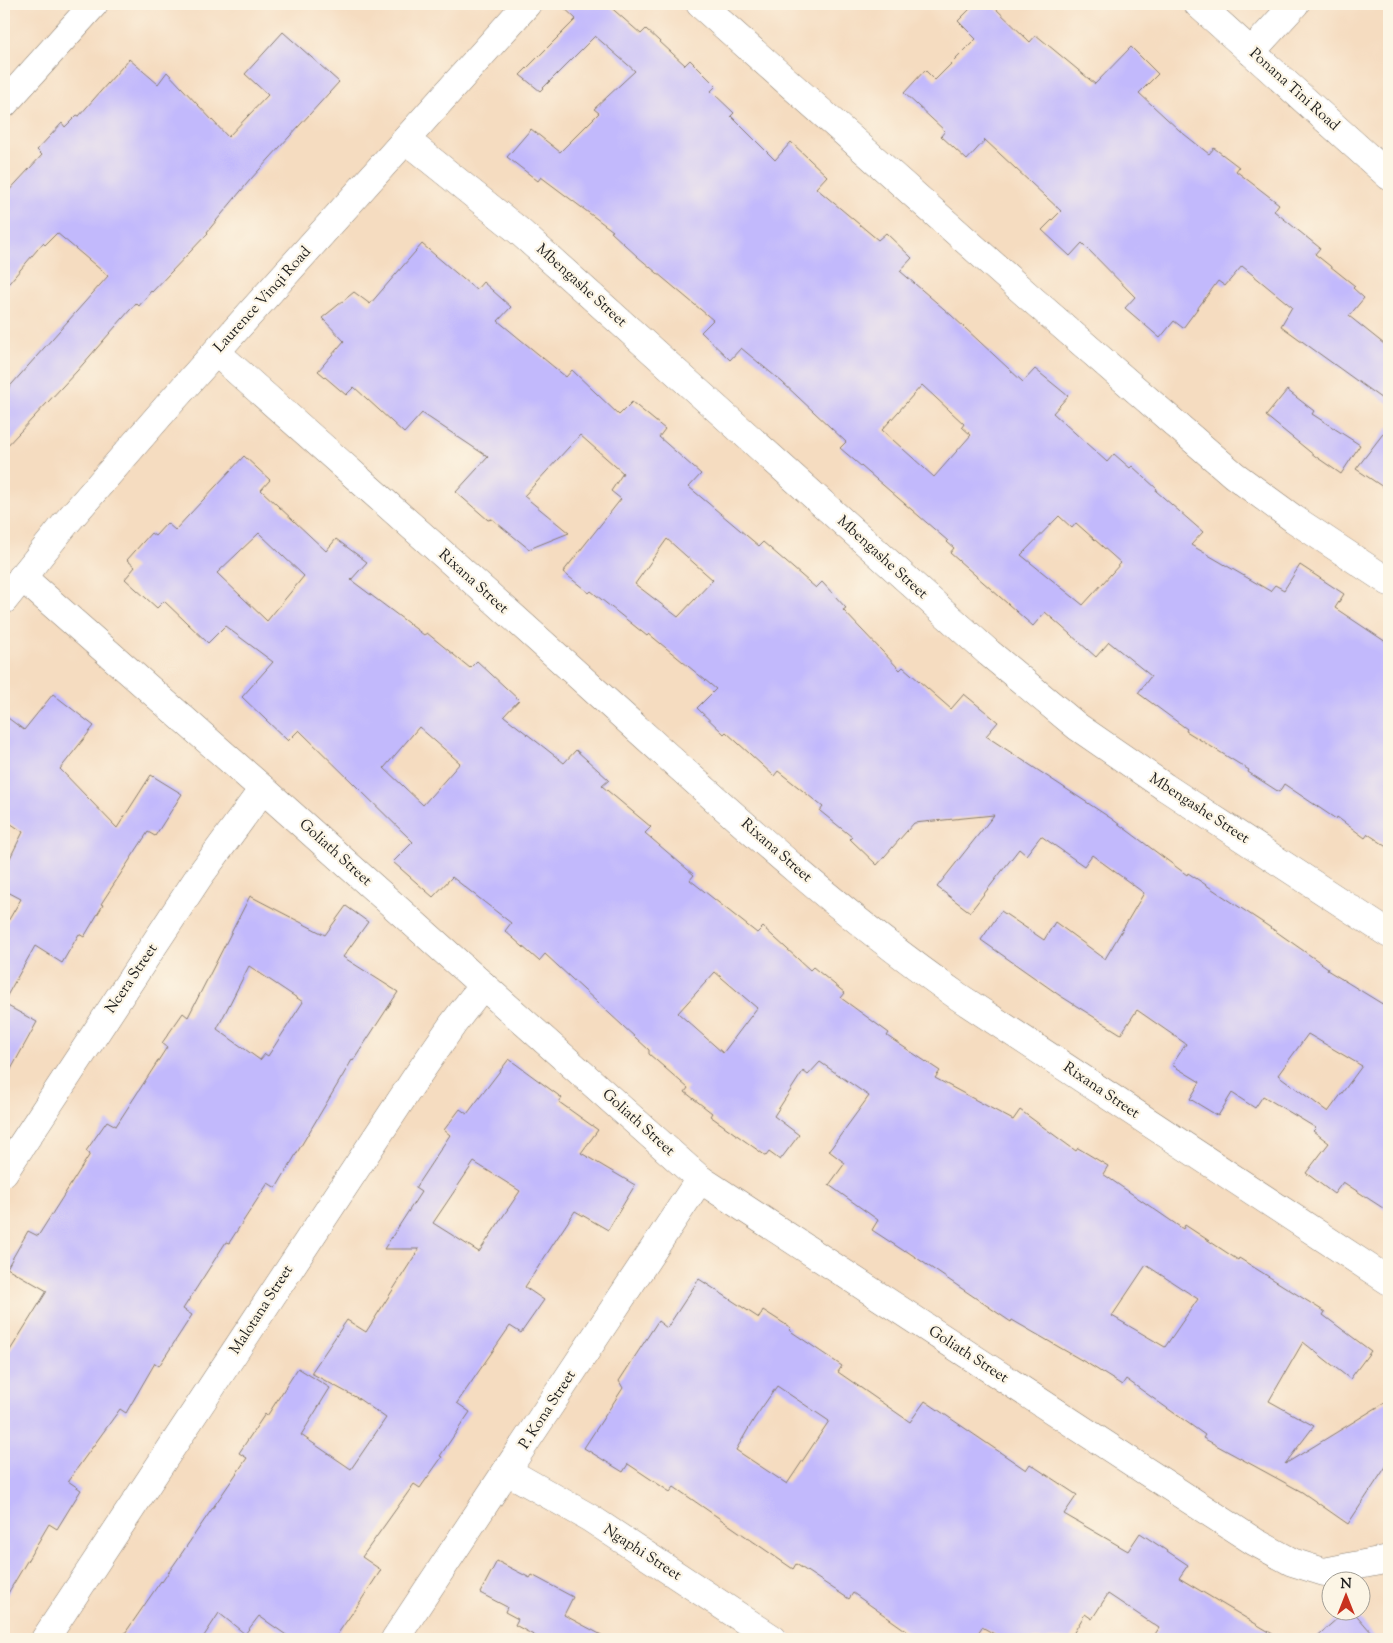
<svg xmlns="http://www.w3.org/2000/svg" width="1393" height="1643" viewBox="0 0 1393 1643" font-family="'Sorts Mill Goudy',serif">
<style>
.building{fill:#c2b9fc;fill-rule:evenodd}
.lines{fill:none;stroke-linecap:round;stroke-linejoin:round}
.minor-casing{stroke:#887c6e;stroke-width:29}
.minor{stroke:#fff;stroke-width:28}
.labels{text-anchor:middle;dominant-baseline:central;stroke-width:4.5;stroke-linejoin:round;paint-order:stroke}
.street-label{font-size:15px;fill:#1c1c1c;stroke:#fcf5e5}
</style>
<rect width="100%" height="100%" fill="#fcf5e5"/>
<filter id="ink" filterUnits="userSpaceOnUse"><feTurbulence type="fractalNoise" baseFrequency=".02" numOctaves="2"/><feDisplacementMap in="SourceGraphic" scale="10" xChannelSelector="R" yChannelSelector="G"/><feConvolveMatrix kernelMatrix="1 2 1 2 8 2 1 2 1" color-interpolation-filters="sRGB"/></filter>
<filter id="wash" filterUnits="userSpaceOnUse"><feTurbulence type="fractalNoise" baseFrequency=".0096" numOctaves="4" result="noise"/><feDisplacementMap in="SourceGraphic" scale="20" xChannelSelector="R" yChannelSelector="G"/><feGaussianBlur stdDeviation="1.12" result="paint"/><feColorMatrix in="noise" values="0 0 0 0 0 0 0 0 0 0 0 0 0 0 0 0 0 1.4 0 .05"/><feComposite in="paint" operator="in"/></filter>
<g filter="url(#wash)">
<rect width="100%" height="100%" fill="#f5dcc0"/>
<g id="blocks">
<g class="building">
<path d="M 560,4 L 607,4 L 641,34 L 646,29 L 685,65 L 690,60 L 716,86 L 711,91 L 734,113 L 731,116 L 775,160 L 791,142 L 827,176 L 816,188 L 878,240 L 886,233 L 912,258 L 900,271 L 951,315 L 1023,382 L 1035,369 L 1068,396 L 1053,413 L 1107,462 L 1114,454 L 1130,468 L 1132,466 L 1157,489 L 1156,491 L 1203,532 L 1191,545 L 1270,591 L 1275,585 L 1284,590 L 1300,565 L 1344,594 L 1335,608 L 1389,644 L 1389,848 L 1368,834 L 1365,838 L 1337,817 L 1336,819 L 1284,784 L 1279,792 L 1248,772 L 1249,770 L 1186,731 L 1187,729 L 1138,693 L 1151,676 L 1109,642 L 1096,657 L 1045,612 L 1033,626 L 950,553 L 954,548 L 947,542 L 948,541 L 840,448 L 846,442 L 782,382 L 741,348 L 730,360 L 701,332 L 713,320 L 638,257 L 611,232 L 613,231 L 541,177 L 538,181 L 507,157 L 531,129 L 560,152 L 599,113 L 594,109 L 635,71 L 595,36 L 540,91 L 520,75 L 576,19 ZM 922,385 L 964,424 L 962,427 L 971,435 L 934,477 L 882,430 ZM 1059,516 L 1072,528 L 1076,523 L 1121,563 L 1083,605 L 1021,555 Z"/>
<polygon points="975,4 991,4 1030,42 1036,35 1095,84 1131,47 1158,74 1139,93 1179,130 1209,154 1214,148 1239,167 1236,171 1279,204 1274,211 1320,248 1315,254 1355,286 1353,288 1364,298 1349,316 1389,348 1389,404 1281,326 1292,307 1242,266 1225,286 1218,281 1183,328 1174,321 1160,338 1125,308 1135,297 1082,243 1070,256 1042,230 1061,211 985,140 967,160 941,136 945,131 904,93 925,70 935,80 976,39 958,21"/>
<polygon points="283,32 339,82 250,180 207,232 208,233 152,292 151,291 139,306 136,303 77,371 4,449 4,393 108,276 57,233 45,245 43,243 4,289 4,196 42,155 37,150 62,123 65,127 77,115 79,116 129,59 158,84 167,72 228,137 268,95 245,74"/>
<path d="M 422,244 L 476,290 L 483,282 L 511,307 L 498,321 L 566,377 L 572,370 L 619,415 L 632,402 L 665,429 L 659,437 L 701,474 L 689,487 L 759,546 L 763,542 L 816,588 L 822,582 L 846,608 L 843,610 L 900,670 L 903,667 L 951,709 L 964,694 L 998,722 L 986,736 L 1112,819 L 1187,875 L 1188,873 L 1274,930 L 1328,968 L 1327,970 L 1389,1008 L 1389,1212 L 1343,1182 L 1334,1194 L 1306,1173 L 1329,1143 L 1313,1131 L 1316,1128 L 1263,1096 L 1255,1108 L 1232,1093 L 1218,1116 L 1190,1099 L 1200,1082 L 1172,1065 L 1186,1044 L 1137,1010 L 1121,1034 L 1059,995 L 981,940 L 1001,911 L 1044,940 L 1055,922 L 1105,959 L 1144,893 L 1092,855 L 1084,866 L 1041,836 L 1026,855 L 1019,849 L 970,912 L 937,887 L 994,815 L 914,823 L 877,865 L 850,839 L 852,837 L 820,811 L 823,807 L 778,771 L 774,776 L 726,732 L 724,734 L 697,708 L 716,689 L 649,634 L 647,636 L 591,591 L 589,593 L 563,572 L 621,499 L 611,491 L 623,473 L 580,435 L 524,496 L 569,533 L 529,549 L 492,519 L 488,520 L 456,492 L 488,457 L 422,413 L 404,433 L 354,387 L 346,395 L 318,371 L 344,341 L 322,318 L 354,292 L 370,304 ZM 667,539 L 713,580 L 678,617 L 635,584 ZM 1308,1034 L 1362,1066 L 1328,1112 L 1278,1075 Z"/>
<polygon points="1287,390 1314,411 1312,414 1360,445 1341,474 1315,456 1266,416"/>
<polygon points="1389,426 1389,491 1356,469"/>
<path d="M 244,456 L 270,480 L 261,490 L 326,551 L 336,539 L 367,562 L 351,580 L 424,635 L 427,633 L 470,668 L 477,661 L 519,700 L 504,716 L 564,763 L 576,750 L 609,780 L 602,786 L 651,827 L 645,833 L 694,875 L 690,880 L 757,933 L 763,927 L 810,970 L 813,967 L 845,993 L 841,998 L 889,1033 L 887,1036 L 940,1071 L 935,1078 L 1013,1120 L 1020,1110 L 1076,1151 L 1078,1148 L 1108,1166 L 1103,1174 L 1183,1229 L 1185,1225 L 1238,1260 L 1239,1258 L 1325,1312 L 1323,1315 L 1371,1351 L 1350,1379 L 1303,1342 L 1269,1401 L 1314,1426 L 1285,1464 L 1389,1400 L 1389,1462 L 1348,1524 L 1302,1492 L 1203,1438 L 1205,1435 L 1126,1379 L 1122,1385 L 1090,1365 L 1012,1320 L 1011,1322 L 905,1250 L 904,1251 L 872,1230 L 878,1220 L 829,1185 L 845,1163 L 829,1151 L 869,1096 L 820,1062 L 808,1075 L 803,1071 L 774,1116 L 799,1135 L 780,1160 L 769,1152 L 766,1156 L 710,1116 L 712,1113 L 685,1092 L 688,1088 L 649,1054 L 649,1050 L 545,954 L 539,961 L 505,931 L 511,923 L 452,877 L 433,897 L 393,862 L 413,842 L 299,730 L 288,741 L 242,697 L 273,662 L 225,626 L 208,643 L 164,601 L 157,608 L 125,579 L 135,567 L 127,560 L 151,533 L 155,536 L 167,523 L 175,530 ZM 259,533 L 304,576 L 267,621 L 217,573 ZM 419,727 L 460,763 L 423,805 L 384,768 ZM 715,972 L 757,1008 L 723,1053 L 678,1013 ZM 1146,1265 L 1198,1299 L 1165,1347 L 1112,1316 Z"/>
<polygon points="53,694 94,726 60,769 117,828 151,775 182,794 155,836 148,832 101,904 103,905 84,937 79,934 62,963 35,946 4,1001 4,928 21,899 4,890 4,870 23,832 4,819 4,715 24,730"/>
<path d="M 250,896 L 325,935 L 346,906 L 368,922 L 343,957 L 398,992 L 353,1061 L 352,1060 L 276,1188 L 268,1183 L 229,1243 L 226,1242 L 183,1309 L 192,1315 L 159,1366 L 155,1363 L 126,1413 L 120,1409 L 68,1481 L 81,1490 L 57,1529 L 49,1524 L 4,1600 L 4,1360 L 47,1291 L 7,1268 L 28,1231 L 38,1236 L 90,1154 L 86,1151 L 107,1121 L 116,1126 L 167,1047 L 162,1043 L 183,1013 L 188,1017 ZM 249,966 L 303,1002 L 268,1056 L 265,1054 L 260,1060 L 217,1029 Z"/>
<polygon points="4,1004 37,1022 4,1082"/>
<path d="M 509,1059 L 562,1098 L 559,1102 L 598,1130 L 581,1153 L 635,1185 L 608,1230 L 575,1211 L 525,1287 L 544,1300 L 521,1333 L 510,1326 L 457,1403 L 470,1412 L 440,1456 L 442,1457 L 420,1488 L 414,1484 L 362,1557 L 381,1570 L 360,1602 L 334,1639 L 292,1639 L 259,1616 L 245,1634 L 219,1613 L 202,1639 L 121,1639 L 161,1581 L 162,1582 L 247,1458 L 239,1453 L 265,1414 L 267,1416 L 298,1368 L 330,1388 L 301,1435 L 351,1469 L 386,1418 L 359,1399 L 311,1373 L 347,1320 L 366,1332 L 419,1249 L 384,1249 L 421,1192 L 415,1188 L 450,1135 L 444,1130 L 460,1109 L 467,1114 ZM 474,1162 L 520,1191 L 479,1252 L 433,1223 Z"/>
<path d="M 699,1279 L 759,1318 L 763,1310 L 791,1328 L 789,1330 L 842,1366 L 838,1372 L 910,1422 L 925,1401 L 1026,1470 L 1030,1464 L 1077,1495 L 1064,1514 L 1128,1551 L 1140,1533 L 1188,1565 L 1179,1578 L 1281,1639 L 1152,1639 L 1159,1628 L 1108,1594 L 1092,1619 L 1085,1614 L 1070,1639 L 1003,1639 L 982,1627 L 974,1639 L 918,1639 L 853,1593 L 849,1599 L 796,1564 L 793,1569 L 674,1487 L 670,1492 L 628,1464 L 623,1472 L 584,1448 L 623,1388 L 619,1381 L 658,1321 L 667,1328 ZM 777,1386 L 829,1421 L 787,1484 L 736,1450 L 754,1419 Z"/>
<polygon points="497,1561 530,1578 532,1575 573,1597 564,1615 609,1639 541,1639 515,1625 518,1619 505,1612 507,1607 480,1593"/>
<polygon points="1347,1610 1352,1610 1377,1639 1314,1639"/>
</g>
</g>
</g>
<g filter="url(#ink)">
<use href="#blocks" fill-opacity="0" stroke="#887c6e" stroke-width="1"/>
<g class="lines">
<defs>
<g id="minor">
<polyline points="700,4 1026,294 1234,475 1294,519 1389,582"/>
<polyline points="1198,4 1389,176"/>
<polyline points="1251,52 1295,4"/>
<polyline points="4,104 94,4"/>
<polyline points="406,140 519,231 989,653 1078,727 1165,787 1389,934"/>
<path d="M 216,352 C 341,464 468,575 592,688 C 711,795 828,905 959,997 L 1389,1281"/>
<polyline points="22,577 263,789 700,1179 1144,1470 1255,1542 1292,1562 1324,1572 1389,1559"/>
<polyline points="4,600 66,523 172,401 527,4"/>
<polyline points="4,1172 198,878 263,789"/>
<polyline points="507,1471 590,1518 773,1639"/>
<polyline points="45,1639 415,1079 453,1024 483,985"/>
<polyline points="395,1639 700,1179"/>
</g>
</defs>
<use href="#minor" class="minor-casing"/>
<use href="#minor" class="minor"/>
</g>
</g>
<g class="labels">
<g class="street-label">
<text transform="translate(1294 90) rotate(42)">Ponana Tini Road</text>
<text transform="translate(581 286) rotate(42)">Mbengashe Street</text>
<text transform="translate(263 300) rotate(-48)">Laurence Vinqi Road</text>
<text transform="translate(882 558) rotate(42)">Mbengashe Street</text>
<text transform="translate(473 582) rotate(42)">Rixana Street</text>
<text transform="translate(1199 809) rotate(33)">Mbengashe Street</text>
<text transform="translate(776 851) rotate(41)">Rixana Street</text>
<text transform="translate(335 853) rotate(42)">Goliath Street</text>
<text transform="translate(132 979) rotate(-56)">Ncera Street</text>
<text transform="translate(1101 1091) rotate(34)">Rixana Street</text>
<text transform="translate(638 1123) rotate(42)">Goliath Street</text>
<text transform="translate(262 1310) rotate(-57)">Malotana Street</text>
<text transform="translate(968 1355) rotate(33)">Goliath Street</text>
<text transform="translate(548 1410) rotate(-57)">P. Kona Street</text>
<text transform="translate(642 1553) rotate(33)">Ngaphi Street</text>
</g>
</g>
<rect width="1393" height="1643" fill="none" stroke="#fcf5e5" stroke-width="20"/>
<g transform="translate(1346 1596)"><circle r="24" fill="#fcf5e5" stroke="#a29e95"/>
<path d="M0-4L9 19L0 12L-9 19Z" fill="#c8321e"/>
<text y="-8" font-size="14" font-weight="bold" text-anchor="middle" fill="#1c1c1c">N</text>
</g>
</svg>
